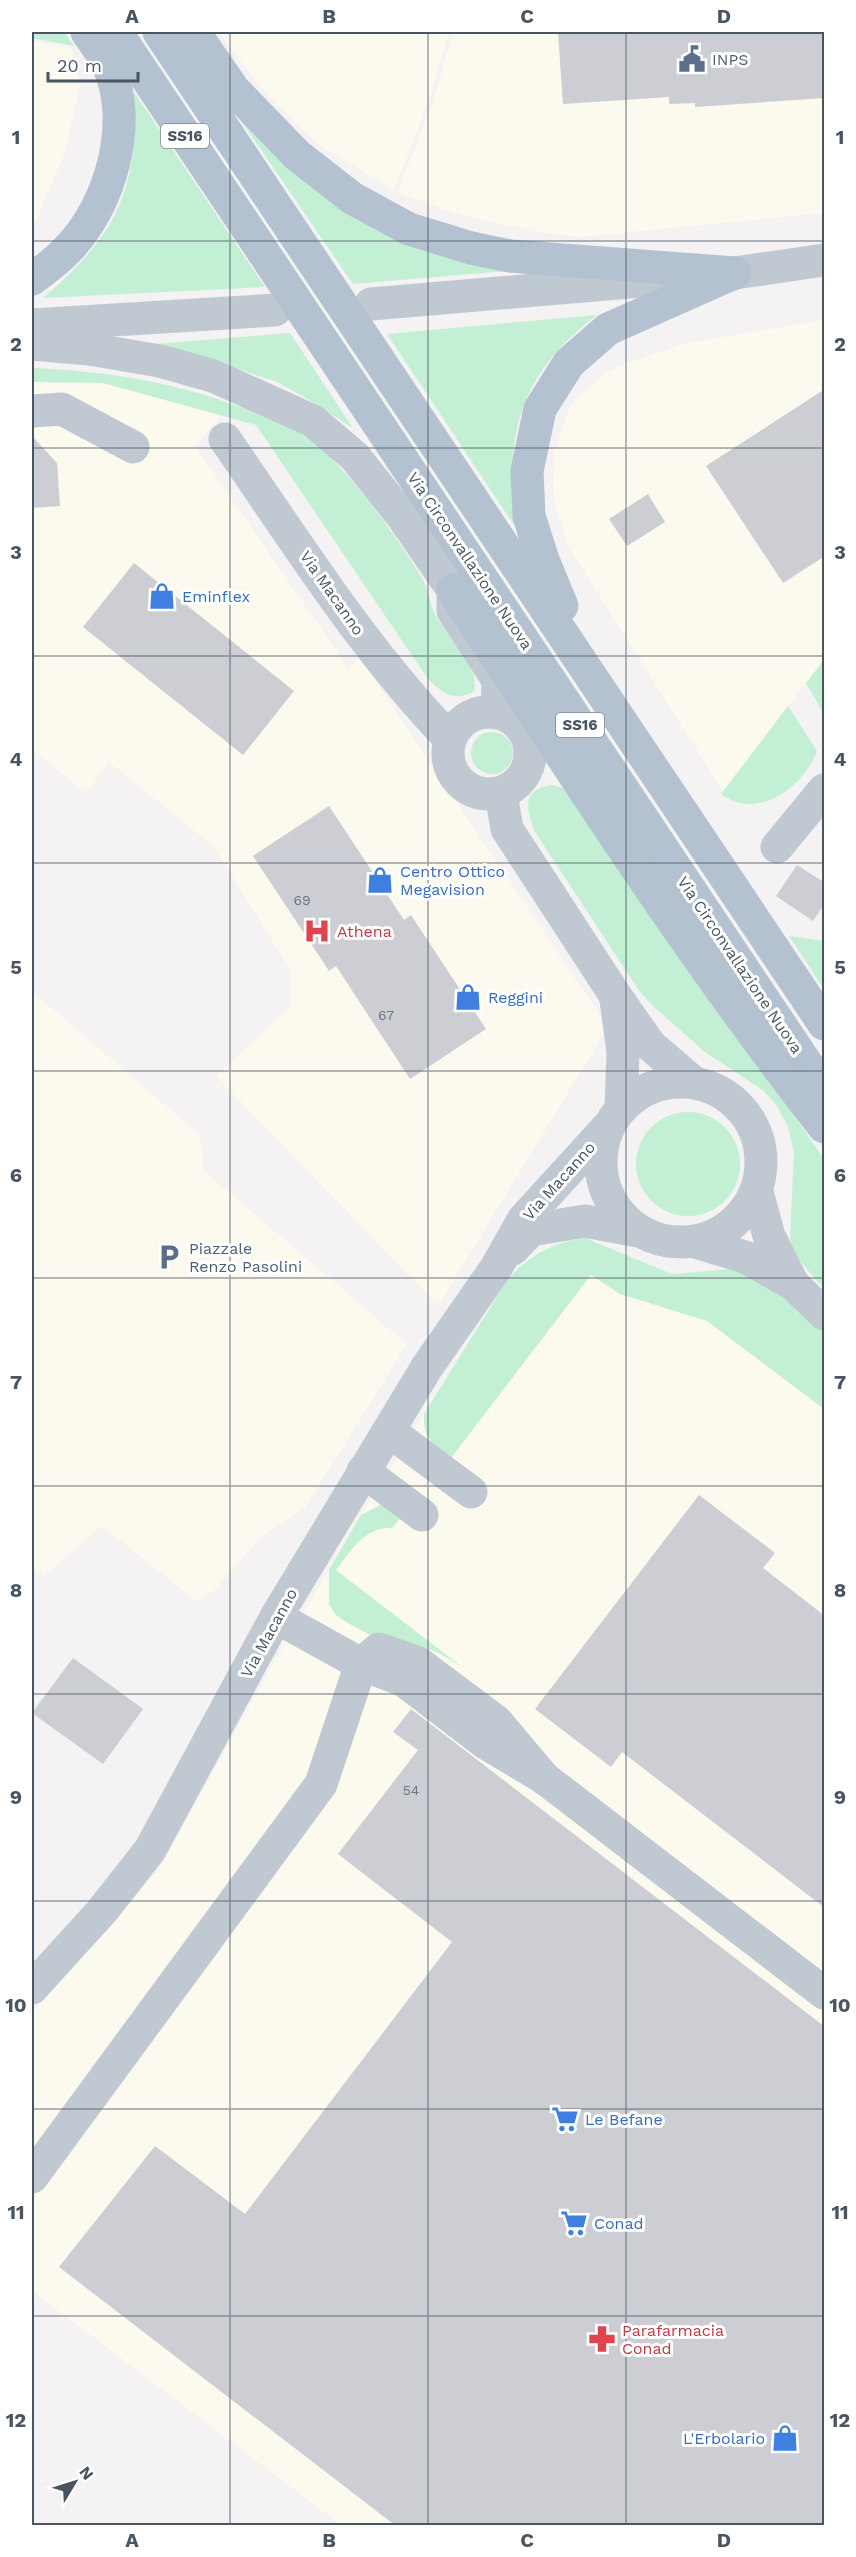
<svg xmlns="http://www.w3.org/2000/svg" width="856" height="2557" viewBox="0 0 856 2557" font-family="'Work Sans',sans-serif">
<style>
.commercial{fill:#fcf9ee}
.green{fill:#c3f0d5}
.building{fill:#ccced4}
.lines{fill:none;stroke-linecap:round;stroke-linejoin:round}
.minor{stroke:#c0c9d1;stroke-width:33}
.major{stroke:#b3c1d0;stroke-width:33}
.grid{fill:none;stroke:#4a5560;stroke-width:1.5;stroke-opacity:0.55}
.labels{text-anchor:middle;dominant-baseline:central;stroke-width:6;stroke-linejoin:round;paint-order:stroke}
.number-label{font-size:14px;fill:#6a737d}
.shield{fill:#fff;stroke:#808890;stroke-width:1.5}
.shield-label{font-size:15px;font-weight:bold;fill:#4a5560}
.service-label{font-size:16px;fill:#4e5e75;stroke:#fff;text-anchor:start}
.street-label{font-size:16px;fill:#4a5560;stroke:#fff}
.shop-label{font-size:16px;fill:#366cbe;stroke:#fff;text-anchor:start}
.health-label{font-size:16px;fill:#be3a42;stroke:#fff;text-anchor:start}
.neatline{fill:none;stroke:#4a5560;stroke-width:2}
.grid-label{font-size:20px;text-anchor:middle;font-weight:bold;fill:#4a5560}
</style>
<rect width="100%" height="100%" fill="#f4f2f2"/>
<g class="commercial">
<polygon points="218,32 449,32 431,95 394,190 319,145 270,98"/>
<polygon points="453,32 824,32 824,213 580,237 540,232 464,216 397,193 435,96"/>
<polygon points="32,41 72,48 80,86 65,153 36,221 32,224"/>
<polygon points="824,320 824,660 723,791 568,546 553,498 554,452 567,413 576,399 606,373 627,363 687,343"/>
<polygon points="62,380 103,383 221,415 195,446 349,669 359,657 608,1027 438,1306 216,1076 290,1007 291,971 214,847 109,762 86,793 32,749 32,382"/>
<polygon points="32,991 200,1135 204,1171 407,1344 305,1508 263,1535 214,1591 196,1601 102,1526 43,1577 32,1567"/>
<polygon points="585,1238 672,1274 732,1269 824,1331 824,2525 341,2525 32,2291 32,2013 158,1871 274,1662 361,1515 508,1279 526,1260 545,1248"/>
</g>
<g class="green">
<polygon points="32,32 64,32 74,46 32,38"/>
<path d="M 134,92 L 265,287 L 43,298 C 117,235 139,189 134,92 Z"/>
<polygon points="224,96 274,153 507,271 353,284"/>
<path d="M 597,315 C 518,376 507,430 514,525 L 387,334 Z"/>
<polygon points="290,333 353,428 306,398 275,381 157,344"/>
<path d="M 32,368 C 109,371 186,384 258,414 C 273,421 289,426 303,435 C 345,463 395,534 422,578 C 428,588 429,601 434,612 C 445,637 480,662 474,691 C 456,703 442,693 428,679 L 256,425 L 103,383 L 32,382 Z"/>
<polygon points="824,660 824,714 806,683"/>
<path d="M 788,706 L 817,751 C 804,786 758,822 721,794 Z"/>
<circle cx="492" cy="753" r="21"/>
<path d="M 551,785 L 563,788 L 575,799 L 824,1159 L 824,1289 L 796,1256 L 790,1238 L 794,1152 L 788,1127 L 777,1106 L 764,1091 L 705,1052 L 653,1006 L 640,992 L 535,832 C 526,809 521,790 551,785 Z"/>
<polygon points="789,936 824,941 824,989"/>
<circle cx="688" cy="1164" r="52"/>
<path d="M 585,1238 L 672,1274 L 732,1269 L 780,1286 L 824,1331 L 824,1409 L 707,1321 L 620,1294 L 591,1275 L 451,1458 C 432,1445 423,1438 424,1414 L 508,1279 C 531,1254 552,1243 585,1238 Z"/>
<path d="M 382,1504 L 402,1516 L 392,1528 C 364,1527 351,1551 336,1570 L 462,1667 L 439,1653 L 416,1644 L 379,1640 L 346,1622 L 335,1614 L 329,1604 L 329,1570 L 361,1515 Z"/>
</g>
<g class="building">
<polygon points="558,32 825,32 825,98 695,107 695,103 669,104 669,97 563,104"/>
<polygon points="825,389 825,556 783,583 706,466"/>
<polygon points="32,436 57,463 60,506 32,508"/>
<polygon points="648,494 665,522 627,546 609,519"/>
<polygon points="134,563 294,691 243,755 83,627"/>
<polygon points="329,806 404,920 411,915 486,1029 410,1079 336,966 329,971 253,856"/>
<polygon points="797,865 825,883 825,903 813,921 776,896"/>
<polygon points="699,1495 775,1553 763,1568 825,1616 825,1908 622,1752 611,1767 535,1709"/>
<polygon points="73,1658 143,1709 103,1764 32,1713"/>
<polygon points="411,1709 825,2027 825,2526 396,2526 59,2267 155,2146 245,2214 452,1942 338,1854 418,1750 393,1732"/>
</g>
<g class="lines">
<g class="minor">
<polyline points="371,304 735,273 824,260"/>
<polyline points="32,325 275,310"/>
<polyline points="32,344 89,349 160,361 213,376 313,421 355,457 402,516 453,590 453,611 498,680 497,713"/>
<polyline points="32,411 62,409 133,447"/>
<path d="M 225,439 C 296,542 363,649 450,739"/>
<circle cx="489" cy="753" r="41"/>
<polyline points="501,793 507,829 615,995 650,1045 693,1082"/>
<polyline points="777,847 824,790"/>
<polyline points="616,1000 623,1052 621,1108"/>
<circle cx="681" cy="1162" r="80"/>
<polyline points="757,1192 769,1236 793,1284"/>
<polyline points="695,1242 745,1257 793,1284 824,1314"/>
<polyline points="513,1249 531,1230 585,1221 638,1231"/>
<polyline points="389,1431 471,1492"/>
<polyline points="363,1471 422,1515"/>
<polyline points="276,1617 361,1664 403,1680 484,1742 544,1778 824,1993"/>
<polyline points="32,1988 102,1911 150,1850 276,1617 427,1367 496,1268 523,1220 607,1128"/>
<polyline points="32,2177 321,1784 361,1664 379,1649 417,1662 497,1722 544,1778"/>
</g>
<g class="major">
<polyline points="116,32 824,1090"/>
<polyline points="159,32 824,1024"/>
<polyline points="194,32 234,90 297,155 352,198 409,229 471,248 510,256 735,273"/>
<path d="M 32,279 C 44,270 57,261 67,250 C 110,207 134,124 109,67 C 103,54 95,43 87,32"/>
<path d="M 453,590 C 572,772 690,956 824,1127"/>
<polyline points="562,606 543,560 529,516 527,471 540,409 569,363 608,329 732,274"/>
</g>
</g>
<path class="grid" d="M 230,32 L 230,2526M 428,32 L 428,2526M 626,32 L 626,2526M 32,241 L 824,241M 32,448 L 824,448M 32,656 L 824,656M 32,863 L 824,863M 32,1071 L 824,1071M 32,1278 L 824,1278M 32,1486 L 824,1486M 32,1694 L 824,1694M 32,1901 L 824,1901M 32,2109 L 824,2109M 32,2316 L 824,2316"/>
<defs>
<symbol id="civic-bare" viewBox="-9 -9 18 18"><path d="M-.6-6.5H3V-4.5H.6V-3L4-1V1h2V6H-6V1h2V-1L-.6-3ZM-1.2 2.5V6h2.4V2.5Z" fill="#5c6f8a" stroke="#fff" stroke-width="2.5" paint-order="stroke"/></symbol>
<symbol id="shop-bare" viewBox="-9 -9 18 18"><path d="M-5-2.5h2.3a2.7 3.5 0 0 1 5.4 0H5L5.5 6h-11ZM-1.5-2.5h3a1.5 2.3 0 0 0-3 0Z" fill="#3f7fe0" stroke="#fff" stroke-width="2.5" paint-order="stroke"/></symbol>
<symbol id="hospital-bare" viewBox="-9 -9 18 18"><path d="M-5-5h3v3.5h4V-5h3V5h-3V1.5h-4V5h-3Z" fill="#e0444e" stroke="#fff" stroke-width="2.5" paint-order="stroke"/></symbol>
<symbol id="parking-bare" viewBox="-9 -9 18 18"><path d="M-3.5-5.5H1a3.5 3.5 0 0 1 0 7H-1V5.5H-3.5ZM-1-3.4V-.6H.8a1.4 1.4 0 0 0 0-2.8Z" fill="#5c6f8a" stroke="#fff" stroke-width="2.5" paint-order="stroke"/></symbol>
<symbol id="supermarket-bare" viewBox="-9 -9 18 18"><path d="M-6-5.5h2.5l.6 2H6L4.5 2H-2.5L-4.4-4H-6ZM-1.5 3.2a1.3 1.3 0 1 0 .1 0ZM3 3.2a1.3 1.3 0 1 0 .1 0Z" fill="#3f7fe0" stroke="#fff" stroke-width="2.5" paint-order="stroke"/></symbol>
<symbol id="pharmacy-bare" viewBox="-9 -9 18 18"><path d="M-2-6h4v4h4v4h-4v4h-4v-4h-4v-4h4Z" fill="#e0444e" stroke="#fff" stroke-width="2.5" paint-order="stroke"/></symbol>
</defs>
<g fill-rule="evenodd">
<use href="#civic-bare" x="673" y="40" width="38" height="38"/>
<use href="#shop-bare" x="143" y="577" width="38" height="38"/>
<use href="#shop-bare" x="361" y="861" width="38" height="38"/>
<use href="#hospital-bare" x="298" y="912" width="38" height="38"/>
<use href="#shop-bare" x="449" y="978" width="38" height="38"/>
<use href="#parking-bare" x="150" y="1238" width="38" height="38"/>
<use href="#supermarket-bare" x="546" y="2100" width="38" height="38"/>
<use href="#supermarket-bare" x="555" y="2204" width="38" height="38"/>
<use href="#pharmacy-bare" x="583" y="2320" width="38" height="38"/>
<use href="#shop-bare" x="766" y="2419" width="38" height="38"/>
</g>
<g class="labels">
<g class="number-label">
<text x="302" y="900">69</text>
<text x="386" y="1015">67</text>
<text x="411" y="1790">54</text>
</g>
<g class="shield">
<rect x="161" y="124" width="48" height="24" rx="4.5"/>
<rect x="556" y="713" width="48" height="24" rx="4.5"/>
</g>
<g class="shield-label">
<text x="185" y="136">SS16</text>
<text x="580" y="725">SS16</text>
</g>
<g class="service-label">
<text x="712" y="59">INPS</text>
<text x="189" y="1248">Piazzale<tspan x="189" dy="18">Renzo Pasolini</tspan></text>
</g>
<g class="street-label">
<text transform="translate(470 561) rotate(56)">Via Circonvallazione Nuova</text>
<text transform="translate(332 593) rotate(55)">Via Macanno</text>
<text transform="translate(740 965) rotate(56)">Via Circonvallazione Nuova</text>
<text transform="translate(559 1181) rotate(-48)">Via Macanno</text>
<text transform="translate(269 1633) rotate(-61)">Via Macanno</text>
</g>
<g class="shop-label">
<text x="182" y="596">Eminflex</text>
<text x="400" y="871">Centro Ottico<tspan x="400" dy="18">Megavision</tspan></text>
<text x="488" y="997">Reggini</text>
<text x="585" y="2119">Le Befane</text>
<text x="594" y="2223">Conad</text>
<text x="765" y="2438" text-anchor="end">L'Erbolario</text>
</g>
<g class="health-label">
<text x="337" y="931">Athena</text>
<text x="622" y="2330">Parafarmacia<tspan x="622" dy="18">Conad</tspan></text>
</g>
</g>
<rect width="856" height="2557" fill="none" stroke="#ffffff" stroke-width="66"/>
<g transform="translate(75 2482) rotate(52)" stroke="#ffffff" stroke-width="4.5" paint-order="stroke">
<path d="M0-4.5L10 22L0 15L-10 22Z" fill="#4a5560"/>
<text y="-9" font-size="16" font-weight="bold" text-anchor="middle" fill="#4a5560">N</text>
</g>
<path d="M48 72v9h90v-9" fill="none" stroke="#4a5560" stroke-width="3"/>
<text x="57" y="72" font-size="18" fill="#4a5560" stroke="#ffffff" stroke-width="4.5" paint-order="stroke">20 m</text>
<rect x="33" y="33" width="790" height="2491" class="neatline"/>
<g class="grid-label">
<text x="132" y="23">A</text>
<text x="329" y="23">B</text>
<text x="527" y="23">C</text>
<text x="724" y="23">D</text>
<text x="16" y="144">1</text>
<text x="840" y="144">1</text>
<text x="16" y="351">2</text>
<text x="840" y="351">2</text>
<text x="16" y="559">3</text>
<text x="840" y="559">3</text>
<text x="16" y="766">4</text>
<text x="840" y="766">4</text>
<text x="16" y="974">5</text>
<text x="840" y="974">5</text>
<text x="16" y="1182">6</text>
<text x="840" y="1182">6</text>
<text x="16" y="1389">7</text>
<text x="840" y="1389">7</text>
<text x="16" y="1597">8</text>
<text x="840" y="1597">8</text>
<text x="16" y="1804">9</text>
<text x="840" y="1804">9</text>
<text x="16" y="2012">10</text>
<text x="840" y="2012">10</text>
<text x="16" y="2219">11</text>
<text x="840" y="2219">11</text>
<text x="16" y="2427">12</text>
<text x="840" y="2427">12</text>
<text x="132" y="2547">A</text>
<text x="329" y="2547">B</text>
<text x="527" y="2547">C</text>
<text x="724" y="2547">D</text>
</g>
</svg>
